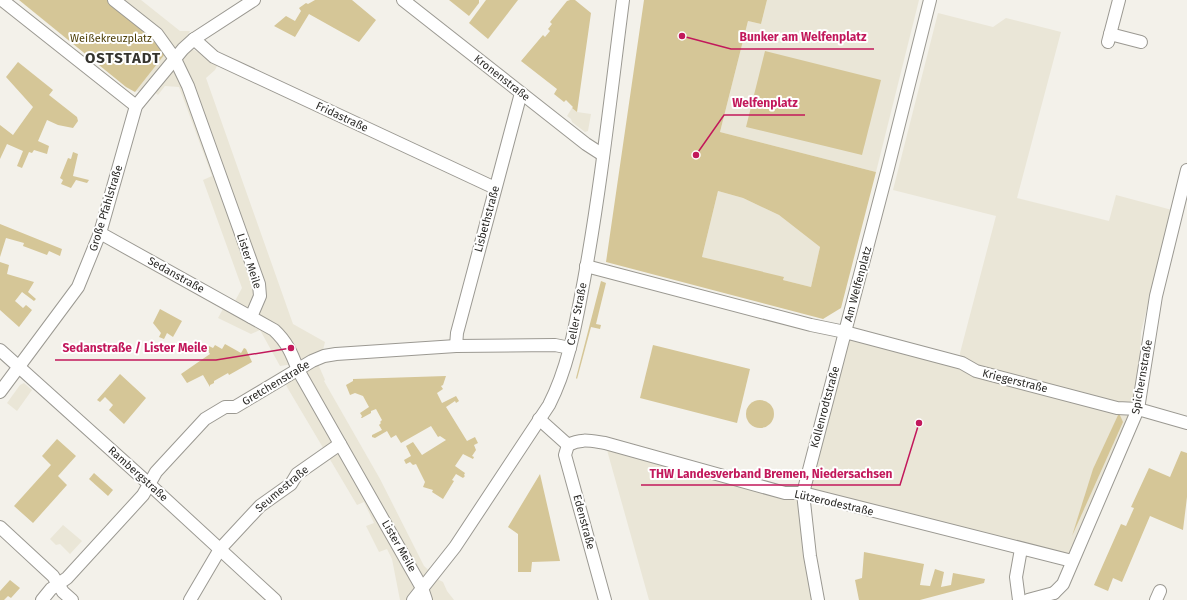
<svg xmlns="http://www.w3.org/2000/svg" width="1187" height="600" viewBox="0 0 1187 600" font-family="'Fira Sans',sans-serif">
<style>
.built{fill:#eae6d7}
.green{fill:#d5c697;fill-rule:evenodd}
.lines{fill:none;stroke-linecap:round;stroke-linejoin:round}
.minor-casing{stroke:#9b9992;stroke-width:14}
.minor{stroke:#fff;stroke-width:12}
.labels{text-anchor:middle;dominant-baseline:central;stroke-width:4;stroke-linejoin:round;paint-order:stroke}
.park-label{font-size:11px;fill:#4e3f08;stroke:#fff}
.street-label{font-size:11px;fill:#2b2a27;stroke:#fff}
.district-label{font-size:15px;font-weight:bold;letter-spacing:1px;fill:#35342e;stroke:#fff}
.leader{fill:none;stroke:#c2185b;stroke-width:1.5}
.callout-dot{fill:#c2185b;stroke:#fff;stroke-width:1.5}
.callout-label{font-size:12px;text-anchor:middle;font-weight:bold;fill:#c2185b;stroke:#fff;stroke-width:4;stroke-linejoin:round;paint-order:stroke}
</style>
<rect width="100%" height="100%" fill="#f3f1ea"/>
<g class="built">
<polygon points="108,0 141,0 180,31 190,31 187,36 168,58 145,89 135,92 165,54 134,21"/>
<polygon points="767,0 919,0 876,172 720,132 748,21 761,24"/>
<polygon points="938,13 993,27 1006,18 1061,32 1017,198 1109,221 1116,195 1172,210 1141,332 1138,409 1072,561 803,494 818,600 649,600 605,443 802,493 845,332 961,363 960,353 996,216 893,190"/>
<polygon points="192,49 204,55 217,66 215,70 206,78 293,324 325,342 323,350 293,364 280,366 260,330 251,334 218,318 229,298 235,301 242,288 203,180 212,176 179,87 165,86 158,95 153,91 182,56"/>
<polygon points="572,108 577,112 591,114 588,131 585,132 572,122 571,119 567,116"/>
<polygon points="718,191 743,198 779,215 820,247 811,287 783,280 784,278 702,257"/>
<polygon points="318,364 325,380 324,381 380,479 424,566 439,580 443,582 447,591 454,600 400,600 392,559 387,549 379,552 366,526 374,523 364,502 357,505 287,387 285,381"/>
<polygon points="24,383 32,390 17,411 7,403 20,385"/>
<polygon points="63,525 82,541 70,554 60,544 56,545 50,539"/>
</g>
<g class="green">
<polygon points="19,0 108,0 152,37 165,54 135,92 126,87"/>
<polygon points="315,0 352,0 376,20 359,42 309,14 295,37 274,26 286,16 295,21 301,11 299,8 306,3 308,4"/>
<polygon points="449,0 479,0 479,3 469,16"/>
<polygon points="486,0 518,0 488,39 469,23"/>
<polygon points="570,0 575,0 591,13 577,112 572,108 573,107 566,100 564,102 554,94 557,89 521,61 543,35 545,37 550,31 548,29 552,24 550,22 567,1"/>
<path d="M 644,0 L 767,0 L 761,24 L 748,21 L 720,132 L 876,172 L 841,308 L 823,319 L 606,262 ZM 718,191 L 743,198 L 779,215 L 820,247 L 811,287 L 783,280 L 784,277 L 702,257 Z"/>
<polygon points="765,51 881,80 862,155 746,127"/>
<polygon points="18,62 53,90 49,95 77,117 78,121 73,128 58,125 47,120 38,141 49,146 47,154 34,150 32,153 29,152 22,168 17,166 23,151 7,144 0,159 0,125 13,135 33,107 6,77"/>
<polygon points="73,152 78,154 73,176 89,180 87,183 76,180 71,188 61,184 63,180 60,178 68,158 71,159"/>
<polygon points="0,224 62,249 60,256 49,251 47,255 23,246 24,243 6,238 0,257"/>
<polygon points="0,262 9,265 7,274 34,282 28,292 36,299 34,301 22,292 15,301 23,308 26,305 32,310 19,327 0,310"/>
<polygon points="601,281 606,283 596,324 601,325 600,329 591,327 577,379 576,378"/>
<polygon points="160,309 182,321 173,337 167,333 164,339 159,337 161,333 153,323"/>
<polygon points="225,344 241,353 244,348 246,349 252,362 229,375 228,373 214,381 214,383 210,385 210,387 203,375 187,383 181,374 210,354 206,348 209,346 213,348 215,345 222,349"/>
<polygon points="653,345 750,369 737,423 640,398"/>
<polygon points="120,374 146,398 124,424 109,410 113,405 105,397 100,402 97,400"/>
<polygon points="446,376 443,385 441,386 443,389 437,393 442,403 456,396 459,401 456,403 455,401 446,407 467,441 475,437 478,443 474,445 476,450 472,456 474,457 473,459 463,454 455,466 465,473 464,475 465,476 463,478 456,474 452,480 454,481 443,499 432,492 433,490 423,487 425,482 416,464 413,465 410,462 406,464 404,460 411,456 406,446 413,442 422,455 446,440 440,436 438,437 431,426 401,443 396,435 391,438 387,431 375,438 372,437 372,435 382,430 379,425 381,423 380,422 382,420 376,409 371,411 371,413 362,418 361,418 362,416 360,413 369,407 363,396 355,393 350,395 346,385 353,381 353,379"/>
<circle cx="760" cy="414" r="14"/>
<polygon points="1119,413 1123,422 1072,536 1093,469"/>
<polygon points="57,439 76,456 58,476 67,485 33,523 14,506 51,465 42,456"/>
<polygon points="1181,451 1187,453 1187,497 1183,530 1150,516 1122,582 1113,578 1108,591 1094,585 1121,524 1126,526 1134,508 1131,507 1149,468 1170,477"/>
<polygon points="94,473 113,490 108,496 89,479"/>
<polygon points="540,474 560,561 532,562 531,572 518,572 518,534 508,527"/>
<polygon points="864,552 924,564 920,585 930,586 935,569 944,572 941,587 951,585 953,573 985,579 984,583 920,600 859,600 855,580 862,578"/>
<polygon points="10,580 20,588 11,598 8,596 4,600 0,600 0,591"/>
</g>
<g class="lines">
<defs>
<g id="minor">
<polyline points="2,0 136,106"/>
<polyline points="114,0 157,34 175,59 188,86 259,284 260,296 251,317"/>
<polyline points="403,0 586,144 603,155"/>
<polyline points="1110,34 1141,42"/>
<polyline points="194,39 214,57 495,188"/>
<polyline points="1108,42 1119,0"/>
<path d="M 100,233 L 274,330 C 287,342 292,354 298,370 L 422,588 L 426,600"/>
<polyline points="586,266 811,325 845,332 888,168 930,0"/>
<polyline points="456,346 457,333 521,93"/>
<polyline points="0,350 149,484 275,600"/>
<polyline points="0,392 78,287 100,233 136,106 183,49 194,39 254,0"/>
<polyline points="539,419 568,445"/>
<path d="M 568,445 C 581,438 591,441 605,443 L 785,493 L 803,493 L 1072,561"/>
<polyline points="568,445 565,455 605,600"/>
<polyline points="0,527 53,576 63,592 72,600"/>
<polyline points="1054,593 1063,584 1138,409 1156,296 1187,170"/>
<polyline points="42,600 51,589 67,578 143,495 156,472 205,419 225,407 235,407 312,361 324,356 336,354 456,346 555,345 570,348"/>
<polyline points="190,600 220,549 260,506 291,484 297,474 340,444"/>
<path d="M 413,600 L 455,547 L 549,405 C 569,366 576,322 584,280 C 601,187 611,93 623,0"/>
<polyline points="818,600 810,556 803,493 845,332 962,363 976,371 1117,408 1138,409 1187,423"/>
<polyline points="1019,600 1016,577 1021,549"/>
<polyline points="1028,600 1054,593"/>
<polyline points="1156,600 1160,591"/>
</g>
</defs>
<use href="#minor" class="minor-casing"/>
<use href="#minor" class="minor"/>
</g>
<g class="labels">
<g class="park-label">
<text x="111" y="38">Weißekreuzplatz</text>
</g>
<g class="street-label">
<text transform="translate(502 78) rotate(38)">Kronenstraße</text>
<text transform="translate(342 117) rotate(25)">Fridastraße</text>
<text transform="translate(106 208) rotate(-73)">Große Pfahlstraße</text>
<text transform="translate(487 219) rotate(-75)">Lisbethstraße</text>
<text transform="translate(249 261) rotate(72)">Lister Meile</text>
<text transform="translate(176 275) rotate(29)">Sedanstraße</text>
<text transform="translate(858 284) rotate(-75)">Am Welfenplatz</text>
<text transform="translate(577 314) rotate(-79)">Celler Straße</text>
<text transform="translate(1142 377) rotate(-80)">Spichernstraße</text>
<text transform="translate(1015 381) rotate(14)">Kriegerstraße</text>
<text transform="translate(276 383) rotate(-31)">Gretchenstraße</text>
<text transform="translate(825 407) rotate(-75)">Kollenrodtstraße</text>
<text transform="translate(138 474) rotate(42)">Rambergstraße</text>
<text transform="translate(282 489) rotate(-40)">Seumestraße</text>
<text transform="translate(834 503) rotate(13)">Lützerodestraße</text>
<text transform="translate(584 522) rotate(75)">Edenstraße</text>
<text transform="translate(399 546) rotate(60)">Lister Meile</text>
</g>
<g class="district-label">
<text x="123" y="58">OSTSTADT</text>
</g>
</g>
<path class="leader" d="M682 36L731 49H874M696 155L724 115H805M291 348L216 360H55M919 423L900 485H641"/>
<g class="callout-dot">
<circle cx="682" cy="36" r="4"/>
<circle cx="696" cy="155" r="4"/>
<circle cx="291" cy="348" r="4"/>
<circle cx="919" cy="423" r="4"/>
</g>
<g class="callout-label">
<text x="803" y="41">Bunker am Welfenplatz</text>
<text x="765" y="107">Welfenplatz</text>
<text x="135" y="352">Sedanstraße / Lister Meile</text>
<text x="771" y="478">THW Landesverband Bremen, Niedersachsen</text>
</g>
</svg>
